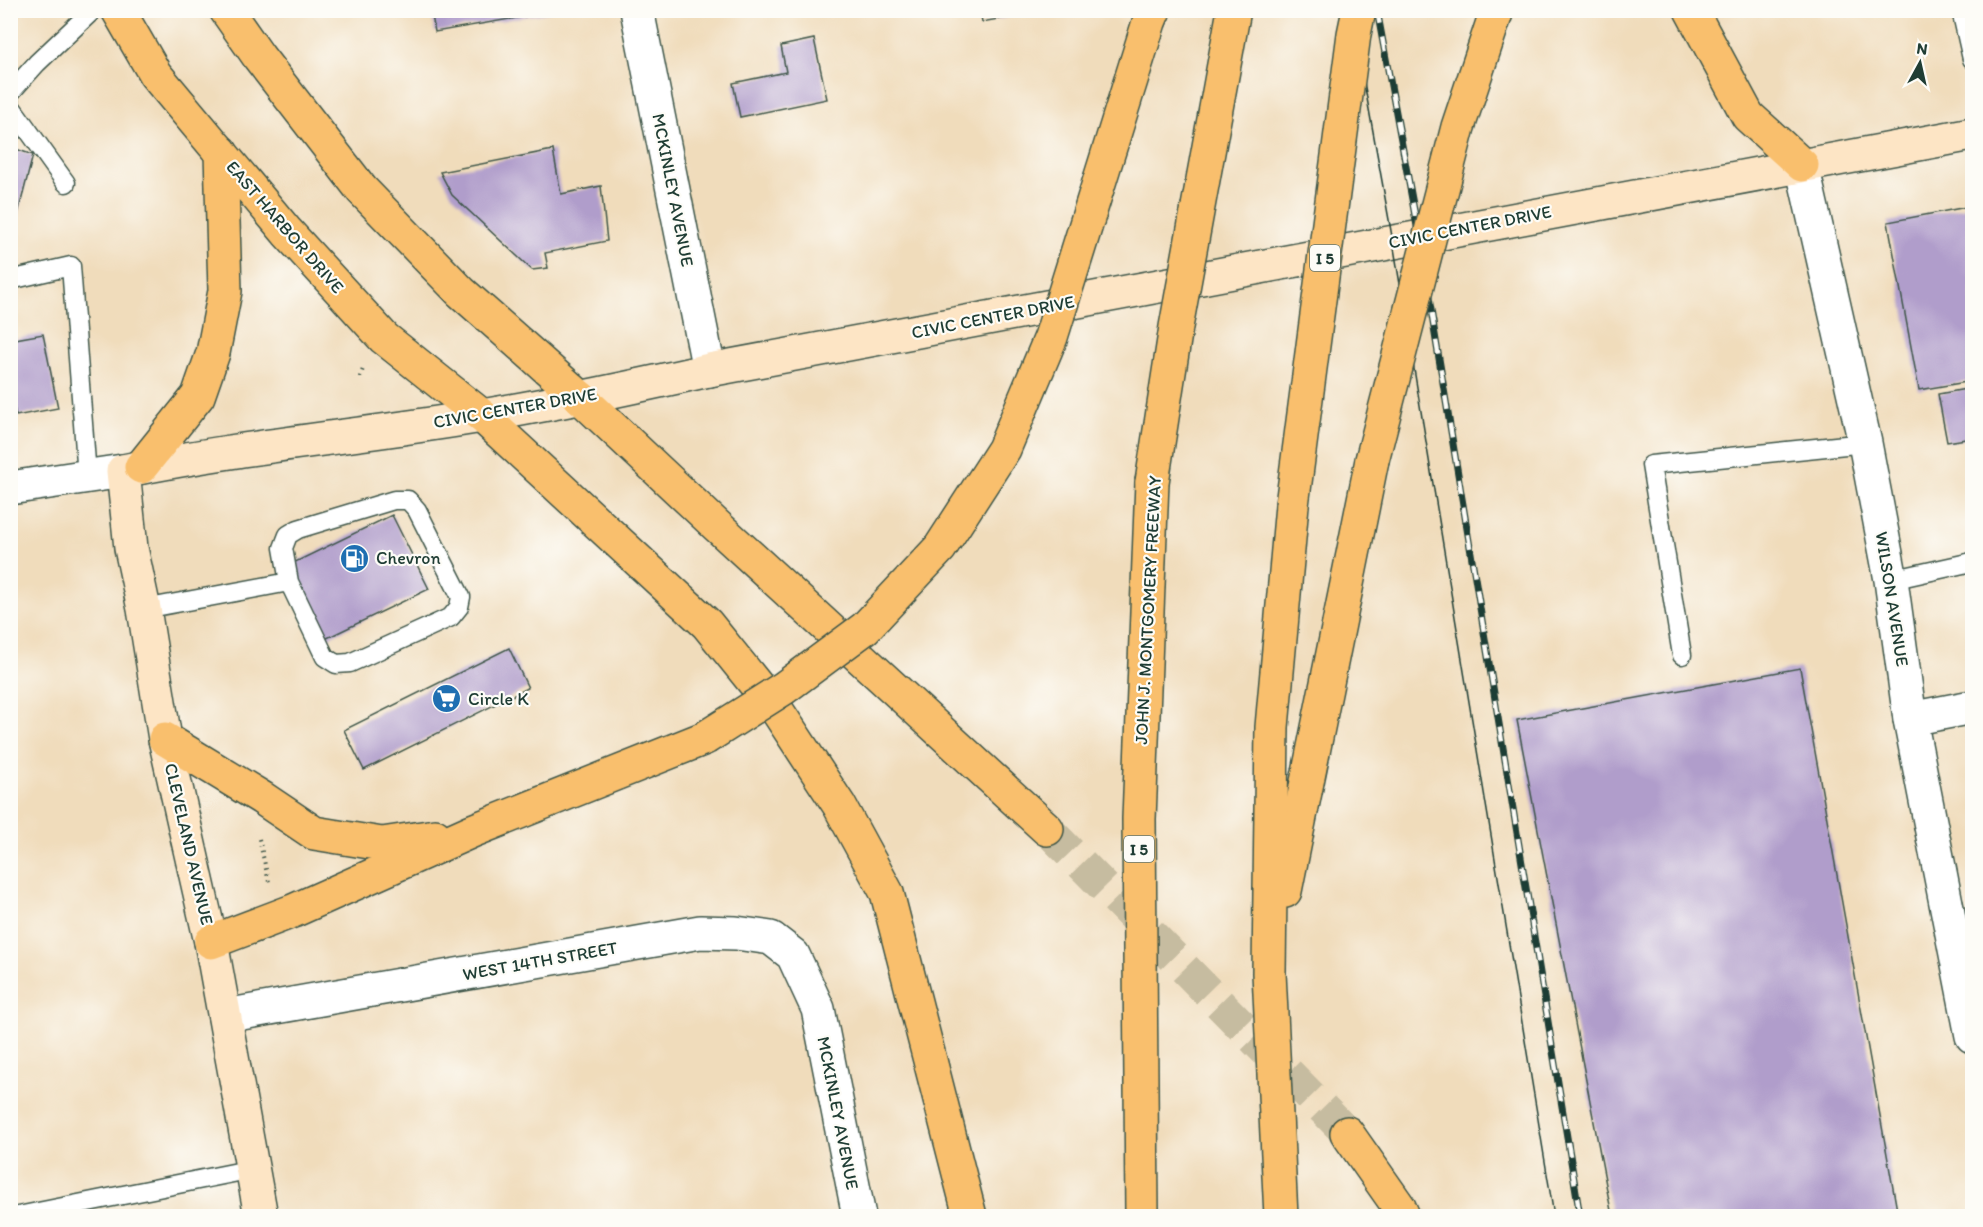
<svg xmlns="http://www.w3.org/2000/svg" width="1983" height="1227" viewBox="0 0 1983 1227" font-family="Itim,sans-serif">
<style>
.building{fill:#b09dcb}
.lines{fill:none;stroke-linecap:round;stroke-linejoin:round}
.motorway-tunnel{stroke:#c6bca0;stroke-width:33;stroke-dasharray:33 16;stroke-linecap:butt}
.service-casing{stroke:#3e5548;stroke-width:21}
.minor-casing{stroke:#3e5548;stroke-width:36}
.tertiary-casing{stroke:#3e5548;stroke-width:36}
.secondary-casing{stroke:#3e5548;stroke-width:36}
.trunk-casing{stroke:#3e5548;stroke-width:36}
.motorway-casing{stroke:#3e5548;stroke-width:36}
.path{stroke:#3e5548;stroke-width:4;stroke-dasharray:1.5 4.5;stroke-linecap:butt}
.service{stroke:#fff;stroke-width:18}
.minor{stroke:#fff;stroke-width:33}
.tertiary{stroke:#fff;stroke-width:33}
.secondary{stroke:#fde5c5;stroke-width:33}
.trunk{stroke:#f9bf6d;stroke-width:33}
.motorway{stroke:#f9bf6d;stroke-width:33}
.tram{stroke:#1f3d34;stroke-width:1.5}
.rail-casing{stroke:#1f3d34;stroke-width:7}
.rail{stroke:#fdfcf7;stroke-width:4.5;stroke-dasharray:14;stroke-linecap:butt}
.motorway-bridge-casing{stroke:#3e5548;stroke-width:36;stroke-linecap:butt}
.motorway-bridge{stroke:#f9bf6d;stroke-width:33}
.labels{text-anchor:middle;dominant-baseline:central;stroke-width:4.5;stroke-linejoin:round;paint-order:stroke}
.shield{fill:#fdfcf7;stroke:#62766e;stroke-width:1.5}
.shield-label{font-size:16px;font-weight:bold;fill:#1f3d34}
.street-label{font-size:18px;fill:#1f3d34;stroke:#fdfcf7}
.poi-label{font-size:18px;fill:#1f3d34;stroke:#fdfcf7;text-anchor:start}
</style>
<rect width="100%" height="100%" fill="#fdfcf7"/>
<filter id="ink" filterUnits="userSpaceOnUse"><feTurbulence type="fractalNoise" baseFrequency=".0167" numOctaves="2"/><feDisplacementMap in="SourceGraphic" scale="12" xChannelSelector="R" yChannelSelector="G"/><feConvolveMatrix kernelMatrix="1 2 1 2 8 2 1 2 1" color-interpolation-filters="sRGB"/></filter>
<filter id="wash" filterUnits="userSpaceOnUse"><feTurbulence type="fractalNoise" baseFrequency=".008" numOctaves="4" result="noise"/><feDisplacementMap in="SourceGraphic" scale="24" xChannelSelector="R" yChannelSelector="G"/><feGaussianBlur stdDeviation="1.35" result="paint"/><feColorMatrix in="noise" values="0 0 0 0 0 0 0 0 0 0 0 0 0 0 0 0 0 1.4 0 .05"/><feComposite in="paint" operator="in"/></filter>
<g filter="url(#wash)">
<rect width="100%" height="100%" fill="#f0dcbb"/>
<g id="blocks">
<g class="building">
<polygon points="431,10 550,10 551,12 435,32"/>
<polygon points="980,10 1038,10 1038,12 982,22"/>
<polygon points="814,39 827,99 740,117 733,83 786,72 781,46"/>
<polygon points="10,147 33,155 16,221 10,222"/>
<polygon points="553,150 561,194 601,186 607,241 545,253 548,268 532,270 452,195 440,172"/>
<polygon points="1972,206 1972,381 1919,390 1888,222"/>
<polygon points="43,334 58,408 16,416 10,389 10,340"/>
<polygon points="1972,388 1972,438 1947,442 1938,394"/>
<polygon points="392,515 429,589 325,639 289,565"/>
<polygon points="509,648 528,688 364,770 344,730"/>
<polygon points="1800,668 1898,1216 1612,1216 1517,720"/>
</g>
</g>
</g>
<g filter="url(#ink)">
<use href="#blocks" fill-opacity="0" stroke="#3e5548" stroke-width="1.5"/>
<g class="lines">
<polyline class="motorway-tunnel" points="1047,829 1347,1133"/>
<defs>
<g id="service">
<polyline points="1961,10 1972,59"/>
<polyline points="10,93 37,63 93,10"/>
<polyline points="10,105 66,183"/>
<polyline points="10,280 71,266 87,476"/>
<polyline points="1891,580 1972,562"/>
<polyline points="144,609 289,582 283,548 288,535 298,529 394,500 408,500 417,510 461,597 459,607 451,617 350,663 336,664 325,657 289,582"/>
<polyline points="1682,655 1651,465 1865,443"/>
<polyline points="18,1216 253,1169"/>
</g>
<g id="minor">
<polyline points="637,10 709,370"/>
<polyline points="1910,719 1972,707"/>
</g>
<g id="tertiary">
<polyline points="1802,165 1865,443 1891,580 1910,719 1972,1036"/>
<polyline points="10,488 123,471"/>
<polyline points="225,1016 700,932 736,933 771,938 793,955 818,1009 859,1216"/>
</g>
<path id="secondary" d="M 261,1216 L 211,942 L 165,739 L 144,609 L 131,548 L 123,471 C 242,446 363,436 482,416 C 559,403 634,387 709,370 L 1972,134"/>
<g id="trunk">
<polyline points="118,10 155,74 287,232 384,338 482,416"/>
<polyline points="226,10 259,57 362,190 461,292 581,398"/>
<polyline points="141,467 198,396 213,353 225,291 221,152"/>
</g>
<g id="motorway">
<polyline points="1691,10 1748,116 1802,165"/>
<polyline points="581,398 715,524 1047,829"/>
<polyline points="482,416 707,624 778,712 839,805 887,893 970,1216"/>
<polyline points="165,739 262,798 314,833 382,844 435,836"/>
<polyline points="1285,891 1372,460"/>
<polyline points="211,942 293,911 472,831 705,738"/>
<polyline points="1347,1133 1399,1207 1403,1216"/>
<polyline points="1142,1216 1139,819 1152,482"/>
<polyline points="1281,1216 1269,973 1272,727 1292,505"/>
</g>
</defs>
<use href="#service" class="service-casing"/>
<use href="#minor" class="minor-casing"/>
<use href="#tertiary" class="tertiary-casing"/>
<use href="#secondary" class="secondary-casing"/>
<use href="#trunk" class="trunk-casing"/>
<use href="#motorway" class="motorway-casing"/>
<g class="path">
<polyline points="360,377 363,369"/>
<polyline points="259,839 269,882"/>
</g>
<use href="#service" class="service"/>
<use href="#minor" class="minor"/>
<use href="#tertiary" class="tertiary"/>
<use href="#secondary" class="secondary"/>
<use href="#trunk" class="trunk"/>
<use href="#motorway" class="motorway"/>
<polyline class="tram" points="1351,10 1393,242 1554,1216"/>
<defs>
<polyline id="rail" points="1377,10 1419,237 1580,1216"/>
</defs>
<use href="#rail" class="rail-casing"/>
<use href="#rail" class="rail"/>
<defs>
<g id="motorway-bridge">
<polyline points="1372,460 1458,127 1497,10"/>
<polyline points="1152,482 1176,327 1234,10"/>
<polyline points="1292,505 1354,34 1359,10"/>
<polyline points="705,738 784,688 865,628 940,548 1004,449 1051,337 1149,22 1154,10"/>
</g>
</defs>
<use href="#motorway-bridge" class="motorway-bridge-casing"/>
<use href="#motorway-bridge" class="motorway-bridge"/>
</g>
</g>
<defs>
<symbol id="fuel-disc" viewBox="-11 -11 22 22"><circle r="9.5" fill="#1f6fb2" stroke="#fdfcf7"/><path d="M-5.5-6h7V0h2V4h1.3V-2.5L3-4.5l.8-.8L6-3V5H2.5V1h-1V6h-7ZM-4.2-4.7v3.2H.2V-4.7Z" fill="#fff"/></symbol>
<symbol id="supermarket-disc" viewBox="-11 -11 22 22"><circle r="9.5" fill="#1f6fb2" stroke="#fdfcf7"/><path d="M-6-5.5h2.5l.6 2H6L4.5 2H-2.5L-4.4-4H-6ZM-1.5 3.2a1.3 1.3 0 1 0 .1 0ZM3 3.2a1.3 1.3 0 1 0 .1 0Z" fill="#fff"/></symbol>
</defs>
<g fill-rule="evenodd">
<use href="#fuel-disc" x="338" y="542" width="33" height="33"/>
<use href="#supermarket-disc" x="430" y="682" width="33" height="33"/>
</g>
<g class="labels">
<g class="shield">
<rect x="1310" y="245" width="30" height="26" rx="4.5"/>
<rect x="1124" y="836" width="30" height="26" rx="4.5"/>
</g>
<g class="shield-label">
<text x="1325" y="258">I 5</text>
<text x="1139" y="849">I 5</text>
</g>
<g class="street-label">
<text transform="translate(673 190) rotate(79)">MCKINLEY AVENUE</text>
<text transform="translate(285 227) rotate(49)">EAST HARBOR DRIVE</text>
<text transform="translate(1470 227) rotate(-11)">CIVIC CENTER DRIVE</text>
<text transform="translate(993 317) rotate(-11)">CIVIC CENTER DRIVE</text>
<text transform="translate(515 408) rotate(-10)">CIVIC CENTER DRIVE</text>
<text transform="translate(1892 599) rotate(81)">WILSON AVENUE</text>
<text transform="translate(1148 610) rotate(-87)">JOHN J. MONTGOMERY FREEWAY</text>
<text transform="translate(189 844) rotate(77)">CLEVELAND AVENUE</text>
<text transform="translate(540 961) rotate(-10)">WEST 14TH STREET</text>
<text transform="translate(838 1113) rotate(79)">MCKINLEY AVENUE</text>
</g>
<g class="poi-label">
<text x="376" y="558">Chevron</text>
<text x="468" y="699">Circle K</text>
</g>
</g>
<rect width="1983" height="1227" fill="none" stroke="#fdfcf7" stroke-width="36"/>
<g transform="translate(1920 63) rotate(8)" stroke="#fdfcf7" stroke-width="4.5" paint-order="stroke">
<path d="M0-4.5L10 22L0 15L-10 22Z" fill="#1f3d34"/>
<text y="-9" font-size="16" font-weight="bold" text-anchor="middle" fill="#1f3d34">N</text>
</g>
</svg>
